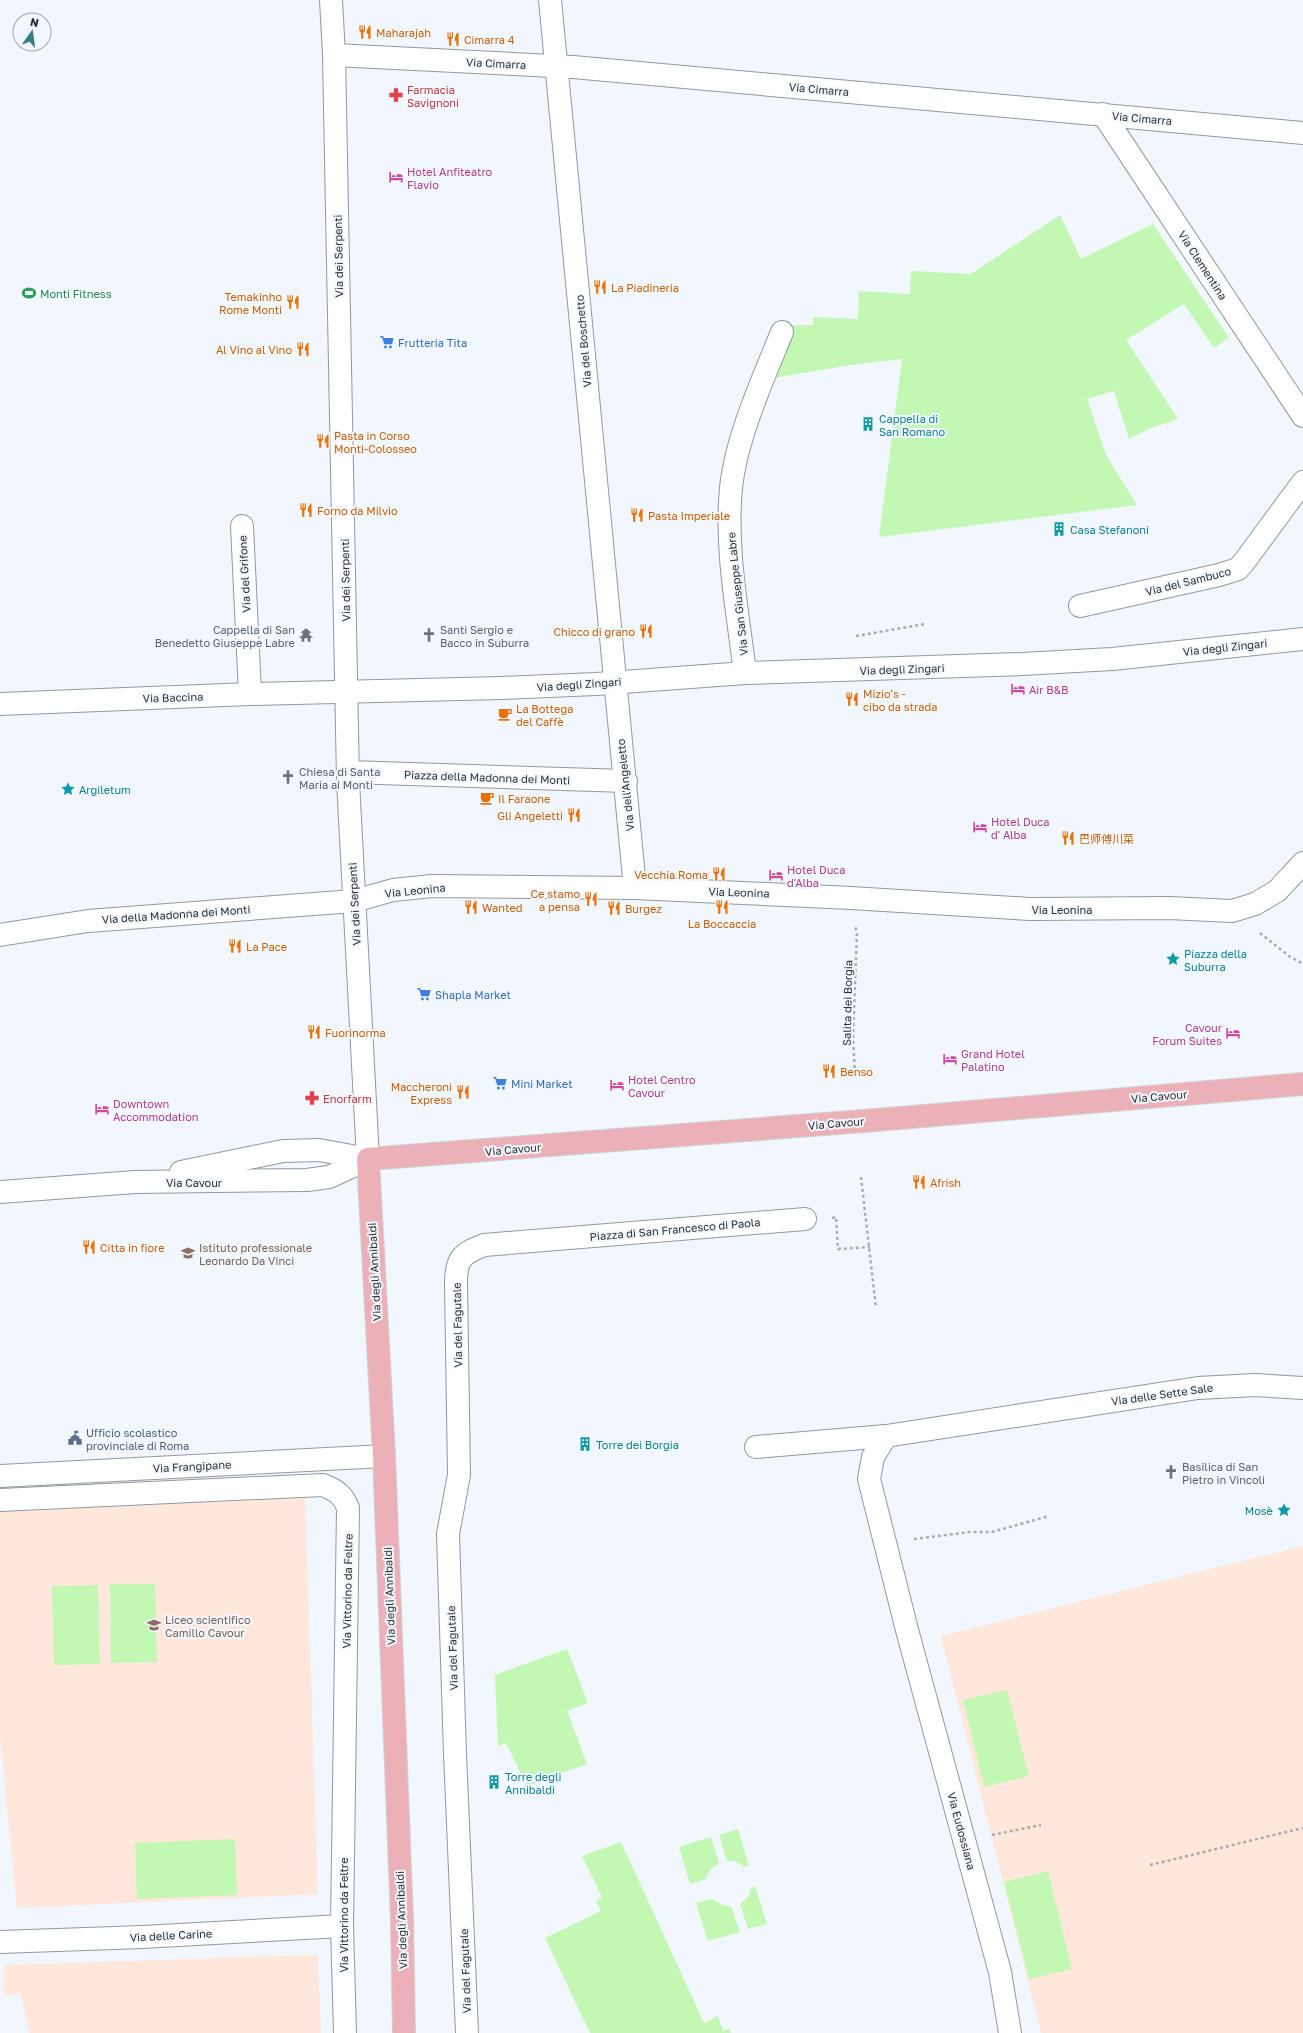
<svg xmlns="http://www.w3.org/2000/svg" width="1303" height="2033" viewBox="0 0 1303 2033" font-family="'Golos Text','Noto Sans SC',sans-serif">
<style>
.education{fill:#ffe7dc}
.green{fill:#c2f7b4}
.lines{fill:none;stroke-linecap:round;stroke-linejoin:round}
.minor-casing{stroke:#91989f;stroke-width:24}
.major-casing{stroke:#d1d2d2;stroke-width:24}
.path{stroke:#a7acb1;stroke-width:2.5;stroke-dasharray:3 3;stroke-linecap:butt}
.minor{stroke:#fff;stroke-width:22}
.major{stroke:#ecb0b9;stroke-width:22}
.labels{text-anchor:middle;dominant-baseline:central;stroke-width:4;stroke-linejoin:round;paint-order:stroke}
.food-label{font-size:11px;fill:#c56008;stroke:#f1f7fd;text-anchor:start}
.street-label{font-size:11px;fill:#2e3134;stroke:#f1f7fd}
.health-label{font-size:11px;fill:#be3a42;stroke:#f1f7fd;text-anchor:start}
.hotel-label{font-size:11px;fill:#b23c85;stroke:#f1f7fd;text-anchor:start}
.leisure-label{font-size:11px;fill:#27864d;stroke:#f1f7fd;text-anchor:start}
.shop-label{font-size:11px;fill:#366cbe;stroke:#f1f7fd;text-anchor:start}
.culture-label{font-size:11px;fill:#0d838f;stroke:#f1f7fd;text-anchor:start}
.worship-label{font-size:11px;fill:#5b616d;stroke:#f1f7fd;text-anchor:start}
.education-label{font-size:11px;fill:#785e54;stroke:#f1f7fd;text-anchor:start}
.service-label{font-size:11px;fill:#4e5e75;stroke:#f1f7fd;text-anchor:start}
</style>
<rect width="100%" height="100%" fill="#f1f7fd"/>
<g class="education">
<polygon points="305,1498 318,1894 17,1908 0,1737 0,1512"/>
<polygon points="1303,1546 1303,2033 1041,2033 941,1636"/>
<polygon points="318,1955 321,2033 29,2033 21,1993 4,1996 4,1965"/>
</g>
<g class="green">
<polygon points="1060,215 1081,259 1153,224 1229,338 1214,348 1184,304 1126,340 1178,419 1151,428 1129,439 1114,391 1087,399 1106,455 1137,505 879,537 902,359 850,365 774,378 791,325 813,325 813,317 858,319 859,291 910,294 911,271 971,274"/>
<polygon points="110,1584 155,1584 157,1662 111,1663"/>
<polygon points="98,1585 100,1664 54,1665 52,1586"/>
<polygon points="567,1649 588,1703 567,1711 587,1764 527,1786 506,1743 498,1746 495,1675"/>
<polygon points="1007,1690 1029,1776 984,1787 963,1700"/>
<polygon points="738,1829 749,1866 745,1867 735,1861 727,1861 719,1835"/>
<polygon points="711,1837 719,1863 710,1870 706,1879 690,1884 679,1847"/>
<polygon points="235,1839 237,1895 137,1899 135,1843"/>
<polygon points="621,1842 704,2023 718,2016 723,2031 729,2029 731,2033 590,2033 545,1938 601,1911 596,1901 602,1897 582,1856"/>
<polygon points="1048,1871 1072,1969 1029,1979 1004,1882"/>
<polygon points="755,1886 767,1924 748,1929 740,1904 748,1897 752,1887"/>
<polygon points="712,1899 724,1906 731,1906 740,1932 708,1941 696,1903"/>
</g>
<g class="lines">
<defs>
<g id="minor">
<polyline points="331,0 334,55 348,781 368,1159"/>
<polyline points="550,0 635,888"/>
<polyline points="334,55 573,67 1303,133"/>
<polyline points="1103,114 1303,416"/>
<polyline points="242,526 250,694"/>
<polyline points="1080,606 1219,575 1238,569 1244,562 1303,482"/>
<path d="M 745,673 C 738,613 725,549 731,488 C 736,438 763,379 782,332"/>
<polyline points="0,704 250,694 501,688 596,684 745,673 1022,664 1112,659 1303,639"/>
<polyline points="348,772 626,781"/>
<polyline points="0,935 88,921 354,901 393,890 432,886 635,888 851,898 1030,909 1169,908 1232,911 1255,904 1277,891 1303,863"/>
<polyline points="181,1172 283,1151 319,1150 368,1159"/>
<polyline points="0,1192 135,1182 307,1180 329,1177 368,1159"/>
<polyline points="886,1436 873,1457 869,1479 907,1630 1000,1972 1010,2033"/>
<polyline points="756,1447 886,1436 1198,1388 1255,1385 1303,1388"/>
<polyline points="0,1476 384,1456"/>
<path d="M 0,1500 L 323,1485 C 336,1490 343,1495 348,1508 L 342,1926 L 345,2033"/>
<polyline points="0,1942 142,1937 342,1926"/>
<path d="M 467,2033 L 455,1754 L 448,1534 L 459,1475 L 456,1284 C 456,1259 461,1254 484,1245 L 805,1219"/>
</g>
<polyline id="major" points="404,2033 402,1921 384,1456 368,1159 864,1121 1303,1084"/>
</defs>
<use href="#minor" class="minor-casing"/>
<use href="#major" class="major-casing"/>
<g class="path">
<polyline points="856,636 925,624"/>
<polyline points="1260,933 1289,956 1303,964"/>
<polyline points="855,1074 853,1038 857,932 855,926"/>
<polyline points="861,1177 876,1308"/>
<polyline points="832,1218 836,1217 838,1249 870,1247"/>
<polyline points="914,1539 970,1532 992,1532 1049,1516"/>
<polyline points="992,1835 1041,1825"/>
<polyline points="1150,1865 1303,1828"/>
</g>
<use href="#minor" class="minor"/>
<use href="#major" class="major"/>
</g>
<defs>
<symbol id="restaurant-bare" viewBox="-9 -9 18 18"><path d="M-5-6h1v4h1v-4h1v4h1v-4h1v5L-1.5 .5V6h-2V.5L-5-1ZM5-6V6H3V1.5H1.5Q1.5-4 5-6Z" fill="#e8710a" stroke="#f1f7fd" stroke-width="2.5" paint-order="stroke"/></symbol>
<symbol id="pharmacy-bare" viewBox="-9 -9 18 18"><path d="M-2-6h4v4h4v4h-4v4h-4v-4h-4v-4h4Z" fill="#e0444e" stroke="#f1f7fd" stroke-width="2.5" paint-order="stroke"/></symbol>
<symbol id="hotel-bare" viewBox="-9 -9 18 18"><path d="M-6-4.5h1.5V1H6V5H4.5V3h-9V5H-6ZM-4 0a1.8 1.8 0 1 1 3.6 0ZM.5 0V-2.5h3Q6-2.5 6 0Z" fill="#d1479c" stroke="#f1f7fd" stroke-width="2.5" paint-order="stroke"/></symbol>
<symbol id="stadium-bare" viewBox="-9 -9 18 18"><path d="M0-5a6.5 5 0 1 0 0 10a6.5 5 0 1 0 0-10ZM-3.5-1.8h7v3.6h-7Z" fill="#2e9e5b" stroke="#f1f7fd" stroke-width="2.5" paint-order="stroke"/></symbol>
<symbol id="supermarket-bare" viewBox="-9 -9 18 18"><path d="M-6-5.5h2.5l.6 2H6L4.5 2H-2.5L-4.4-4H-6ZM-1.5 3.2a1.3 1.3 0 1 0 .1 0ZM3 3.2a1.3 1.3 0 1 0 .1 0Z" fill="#3f7fe0" stroke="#f1f7fd" stroke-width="2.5" paint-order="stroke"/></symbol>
<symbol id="building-bare" viewBox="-9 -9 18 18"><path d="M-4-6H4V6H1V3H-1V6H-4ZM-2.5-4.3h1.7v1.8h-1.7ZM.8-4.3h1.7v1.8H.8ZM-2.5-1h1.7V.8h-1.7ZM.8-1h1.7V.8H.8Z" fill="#0f9aa8" stroke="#f1f7fd" stroke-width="2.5" paint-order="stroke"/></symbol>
<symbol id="temple-bare" viewBox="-9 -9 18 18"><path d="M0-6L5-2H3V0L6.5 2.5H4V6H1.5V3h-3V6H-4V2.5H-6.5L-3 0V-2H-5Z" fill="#6b7280" stroke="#f1f7fd" stroke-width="2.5" paint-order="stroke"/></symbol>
<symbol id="church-bare" viewBox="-9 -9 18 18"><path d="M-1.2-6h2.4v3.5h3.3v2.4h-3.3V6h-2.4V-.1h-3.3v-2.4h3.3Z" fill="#6b7280" stroke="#f1f7fd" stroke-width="2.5" paint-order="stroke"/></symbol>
<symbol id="cafe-bare" viewBox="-9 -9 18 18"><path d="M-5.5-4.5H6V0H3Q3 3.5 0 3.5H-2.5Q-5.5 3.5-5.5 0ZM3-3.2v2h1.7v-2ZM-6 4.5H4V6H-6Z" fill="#e8710a" stroke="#f1f7fd" stroke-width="2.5" paint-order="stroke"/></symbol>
<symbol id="sight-bare" viewBox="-9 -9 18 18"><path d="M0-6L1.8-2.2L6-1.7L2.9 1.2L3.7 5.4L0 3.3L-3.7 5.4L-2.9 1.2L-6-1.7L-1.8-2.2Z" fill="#0f9aa8" stroke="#f1f7fd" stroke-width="2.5" paint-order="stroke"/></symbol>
<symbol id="school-bare" viewBox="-9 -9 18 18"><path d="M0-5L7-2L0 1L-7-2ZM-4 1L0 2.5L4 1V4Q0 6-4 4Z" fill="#8d6e63" stroke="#f1f7fd" stroke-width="2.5" paint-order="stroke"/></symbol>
<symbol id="civic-bare" viewBox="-9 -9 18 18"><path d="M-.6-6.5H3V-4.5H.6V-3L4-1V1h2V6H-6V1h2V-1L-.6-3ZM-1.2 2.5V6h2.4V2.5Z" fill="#5c6f8a" stroke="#f1f7fd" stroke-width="2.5" paint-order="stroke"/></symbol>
</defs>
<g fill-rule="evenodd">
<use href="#restaurant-bare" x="355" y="22" width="20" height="20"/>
<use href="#restaurant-bare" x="443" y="29" width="20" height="20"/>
<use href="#pharmacy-bare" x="386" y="85" width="20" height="20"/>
<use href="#hotel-bare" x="386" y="167" width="20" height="20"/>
<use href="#restaurant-bare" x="590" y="277" width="20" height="20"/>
<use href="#stadium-bare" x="19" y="283" width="20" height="20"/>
<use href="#restaurant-bare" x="283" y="292" width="20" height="20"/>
<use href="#supermarket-bare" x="377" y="332" width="20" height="20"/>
<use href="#restaurant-bare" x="293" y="339" width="20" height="20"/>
<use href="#building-bare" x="858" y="414" width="20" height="20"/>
<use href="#restaurant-bare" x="313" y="431" width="20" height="20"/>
<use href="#restaurant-bare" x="296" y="500" width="20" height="20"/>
<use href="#restaurant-bare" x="627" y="505" width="20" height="20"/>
<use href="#building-bare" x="1049" y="519" width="20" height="20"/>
<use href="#restaurant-bare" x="636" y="621" width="20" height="20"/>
<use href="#temple-bare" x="296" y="625" width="20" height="20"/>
<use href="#church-bare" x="419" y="625" width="20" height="20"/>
<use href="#hotel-bare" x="1008" y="679" width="20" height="20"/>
<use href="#restaurant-bare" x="842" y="689" width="20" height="20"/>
<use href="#cafe-bare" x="495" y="704" width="20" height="20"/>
<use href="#church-bare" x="278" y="767" width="20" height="20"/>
<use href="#sight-bare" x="58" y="779" width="20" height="20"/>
<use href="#cafe-bare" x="477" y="788" width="20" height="20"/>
<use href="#restaurant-bare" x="564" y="805" width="20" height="20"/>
<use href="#hotel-bare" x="970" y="817" width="20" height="20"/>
<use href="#restaurant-bare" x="1058" y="828" width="20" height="20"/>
<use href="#restaurant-bare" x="709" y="864" width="20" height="20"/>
<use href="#hotel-bare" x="766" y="865" width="20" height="20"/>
<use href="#restaurant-bare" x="581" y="889" width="20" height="20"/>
<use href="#restaurant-bare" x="461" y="897" width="20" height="20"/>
<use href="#restaurant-bare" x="712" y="897" width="20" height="20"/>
<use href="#restaurant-bare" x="604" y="898" width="20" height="20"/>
<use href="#restaurant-bare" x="225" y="936" width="20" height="20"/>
<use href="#sight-bare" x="1163" y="949" width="20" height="20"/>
<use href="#supermarket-bare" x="414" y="984" width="20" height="20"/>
<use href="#restaurant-bare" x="304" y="1022" width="20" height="20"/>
<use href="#hotel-bare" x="1223" y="1023" width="20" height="20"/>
<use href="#hotel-bare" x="940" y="1049" width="20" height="20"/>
<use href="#restaurant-bare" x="819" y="1061" width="20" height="20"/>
<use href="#supermarket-bare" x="490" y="1073" width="20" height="20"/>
<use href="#hotel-bare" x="607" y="1075" width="20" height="20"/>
<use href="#restaurant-bare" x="453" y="1082" width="20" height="20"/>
<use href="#pharmacy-bare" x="302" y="1088" width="20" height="20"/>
<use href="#hotel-bare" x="92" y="1099" width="20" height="20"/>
<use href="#restaurant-bare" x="909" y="1172" width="20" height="20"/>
<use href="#restaurant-bare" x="79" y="1237" width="20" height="20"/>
<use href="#school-bare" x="178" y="1243" width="20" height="20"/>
<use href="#civic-bare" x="65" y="1428" width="20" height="20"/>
<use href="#building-bare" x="575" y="1434" width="20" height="20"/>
<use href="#church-bare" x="1161" y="1462" width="20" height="20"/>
<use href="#sight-bare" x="1274" y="1500" width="20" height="20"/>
<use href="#school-bare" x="144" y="1615" width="20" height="20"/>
<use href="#building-bare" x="484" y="1772" width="20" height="20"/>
</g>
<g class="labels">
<g class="food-label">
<text x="376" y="32">Maharajah</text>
<text x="464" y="39">Cimarra 4</text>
<text x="611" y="287">La Piadineria</text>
<text x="282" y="296" text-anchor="end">Temakinho<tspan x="282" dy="13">Rome Monti</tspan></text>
<text x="292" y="349" text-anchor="end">Al Vino al Vino</text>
<text x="334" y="435">Pasta in Corso<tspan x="334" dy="13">Monti-Colosseo</tspan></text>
<text x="317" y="510">Forno da Milvio</text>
<text x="648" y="515">Pasta Imperiale</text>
<text x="635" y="631" text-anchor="end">Chicco di grano</text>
<text x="863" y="693">Mizio's -<tspan x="863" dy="13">cibo da strada</tspan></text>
<text x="516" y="708">La Bottega<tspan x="516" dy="13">del Caffè</tspan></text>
<text x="498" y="798">Il Faraone</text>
<text x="563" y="815" text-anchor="end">Gli Angeletti</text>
<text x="1079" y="838">巴师傅川菜</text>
<text x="708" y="874" text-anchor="end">Vecchia Roma</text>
<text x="580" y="893" text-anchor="end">Ce stamo<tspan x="580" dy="13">a pensa</tspan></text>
<text x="482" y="907">Wanted</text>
<text x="625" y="908">Burgez</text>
<text x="722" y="923" text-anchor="middle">La Boccaccia</text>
<text x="246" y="946">La Pace</text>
<text x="325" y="1032">Fuorinorma</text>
<text x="840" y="1071">Benso</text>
<text x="452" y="1086" text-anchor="end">Maccheroni<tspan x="452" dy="13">Express</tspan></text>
<text x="930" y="1182">Afrish</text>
<text x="100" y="1247">Citta in fiore</text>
</g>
<g class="street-label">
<text transform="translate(496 63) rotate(3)">Via Cimarra</text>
<text transform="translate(819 89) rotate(5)">Via Cimarra</text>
<text transform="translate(1142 118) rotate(5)">Via Cimarra</text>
<text transform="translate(338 256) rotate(-91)">Via dei Serpenti</text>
<text transform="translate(1203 265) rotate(57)">Via Clementina</text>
<text transform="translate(583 341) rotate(-95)">Via del Boschetto</text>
<text transform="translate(244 574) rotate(-93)">Via del Grifone</text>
<text transform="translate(345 580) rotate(-91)">Via dei Serpenti</text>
<text transform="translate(1188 581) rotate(-14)">Via del Sambuco</text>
<text transform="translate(737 594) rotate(-96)">Via San Giuseppe Labre</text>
<text transform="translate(1225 647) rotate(-6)">Via degli Zingari</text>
<text transform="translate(902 669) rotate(-2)">Via degli Zingari</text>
<text transform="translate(579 684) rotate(-4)">Via degli Zingari</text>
<text transform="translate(173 697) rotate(-2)">Via Baccina</text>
<text transform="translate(487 777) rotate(2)">Piazza della Madonna dei Monti</text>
<text transform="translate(625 785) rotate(-96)">Via dell'Angeletto</text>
<text transform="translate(415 890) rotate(-6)">Via Leonina</text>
<text transform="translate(739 892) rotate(2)">Via Leonina</text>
<text transform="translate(354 904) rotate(-93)">Via dei Serpenti</text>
<text x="1062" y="909">Via Leonina</text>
<text transform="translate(176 914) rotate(-4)">Via della Madonna dei Monti</text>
<text transform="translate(847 1003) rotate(-89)">Salita dei Borgia</text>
<text transform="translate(1159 1096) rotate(-5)">Via Cavour</text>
<text transform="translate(836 1123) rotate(-5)">Via Cavour</text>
<text transform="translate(513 1149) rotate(-5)">Via Cavour</text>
<text x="194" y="1182">Via Cavour</text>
<text transform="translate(675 1229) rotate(-5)">Piazza di San Francesco di Paola</text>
<text transform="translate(374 1272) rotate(-93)">Via degli Annibaldi</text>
<text transform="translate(457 1325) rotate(-91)">Via del Fagutale</text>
<text transform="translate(1162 1394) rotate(-8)">Via delle Sette Sale</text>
<text transform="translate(192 1466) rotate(-3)">Via Frangipane</text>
<text transform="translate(347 1591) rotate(-89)">Via Vittorino da Feltre</text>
<text transform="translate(389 1596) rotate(-92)">Via degli Annibaldi</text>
<text transform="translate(452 1648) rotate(-92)">Via del Fagutale</text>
<text transform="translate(962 1831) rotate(75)">Via Eudossiana</text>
<text transform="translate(343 1915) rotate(-90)">Via Vittorino da Feltre</text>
<text transform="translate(401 1920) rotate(-92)">Via degli Annibaldi</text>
<text transform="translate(171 1935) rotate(-3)">Via delle Carine</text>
<text transform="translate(465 1971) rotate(-92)">Via del Fagutale</text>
</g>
<g class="health-label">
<text x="407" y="89">Farmacia<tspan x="407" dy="13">Savignoni</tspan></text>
<text x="323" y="1098">Enorfarm</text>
</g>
<g class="hotel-label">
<text x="407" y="171">Hotel Anfiteatro<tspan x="407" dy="13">Flavio</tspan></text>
<text x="1029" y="689">Air B&amp;B</text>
<text x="991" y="821">Hotel Duca<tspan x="991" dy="13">d' Alba</tspan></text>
<text x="787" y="869">Hotel Duca<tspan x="787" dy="13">d'Alba</tspan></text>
<text x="1222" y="1027" text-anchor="end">Cavour<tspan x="1222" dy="13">Forum Suites</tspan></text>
<text x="961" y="1053">Grand Hotel<tspan x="961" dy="13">Palatino</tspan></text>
<text x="628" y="1079">Hotel Centro<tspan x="628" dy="13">Cavour</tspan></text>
<text x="113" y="1103">Downtown<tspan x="113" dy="13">Accommodation</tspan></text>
</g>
<g class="leisure-label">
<text x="40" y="293">Monti Fitness</text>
</g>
<g class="shop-label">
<text x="398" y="342">Frutteria Tita</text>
<text x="435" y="994">Shapla Market</text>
<text x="511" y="1083">Mini Market</text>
</g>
<g class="culture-label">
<text x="879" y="418">Cappella di<tspan x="879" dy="13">San Romano</tspan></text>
<text x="1070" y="529">Casa Stefanoni</text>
<text x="79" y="789">Argiletum</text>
<text x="1184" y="953">Piazza della<tspan x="1184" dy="13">Suburra</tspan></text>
<text x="596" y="1444">Torre dei Borgia</text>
<text x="1273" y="1510" text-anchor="end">Mosè</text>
<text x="505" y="1776">Torre degli<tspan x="505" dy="13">Annibaldi</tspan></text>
</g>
<g class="worship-label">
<text x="295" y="629" text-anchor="end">Cappella di San<tspan x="295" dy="13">Benedetto Giuseppe Labre</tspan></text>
<text x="440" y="629">Santi Sergio e<tspan x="440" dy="13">Bacco in Suburra</tspan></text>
<text x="299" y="771">Chiesa di Santa<tspan x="299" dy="13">Maria ai Monti</tspan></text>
<text x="1182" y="1466">Basilica di San<tspan x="1182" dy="13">Pietro in Vincoli</tspan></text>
</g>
<g class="education-label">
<text x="199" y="1247">Istituto professionale<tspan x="199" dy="13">Leonardo Da Vinci</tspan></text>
<text x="165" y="1619">Liceo scientifico<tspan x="165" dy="13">Camillo Cavour</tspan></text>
</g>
<g class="service-label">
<text x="86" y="1432">Ufficio scolastico<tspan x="86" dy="13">provinciale di Roma</tspan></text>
</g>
</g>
<g transform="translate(32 32) rotate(14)"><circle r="19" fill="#f1f7fd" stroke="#a3a8ad"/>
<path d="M0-3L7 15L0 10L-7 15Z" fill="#388080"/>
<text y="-6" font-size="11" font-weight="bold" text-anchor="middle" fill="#2e3134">N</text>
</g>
</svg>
